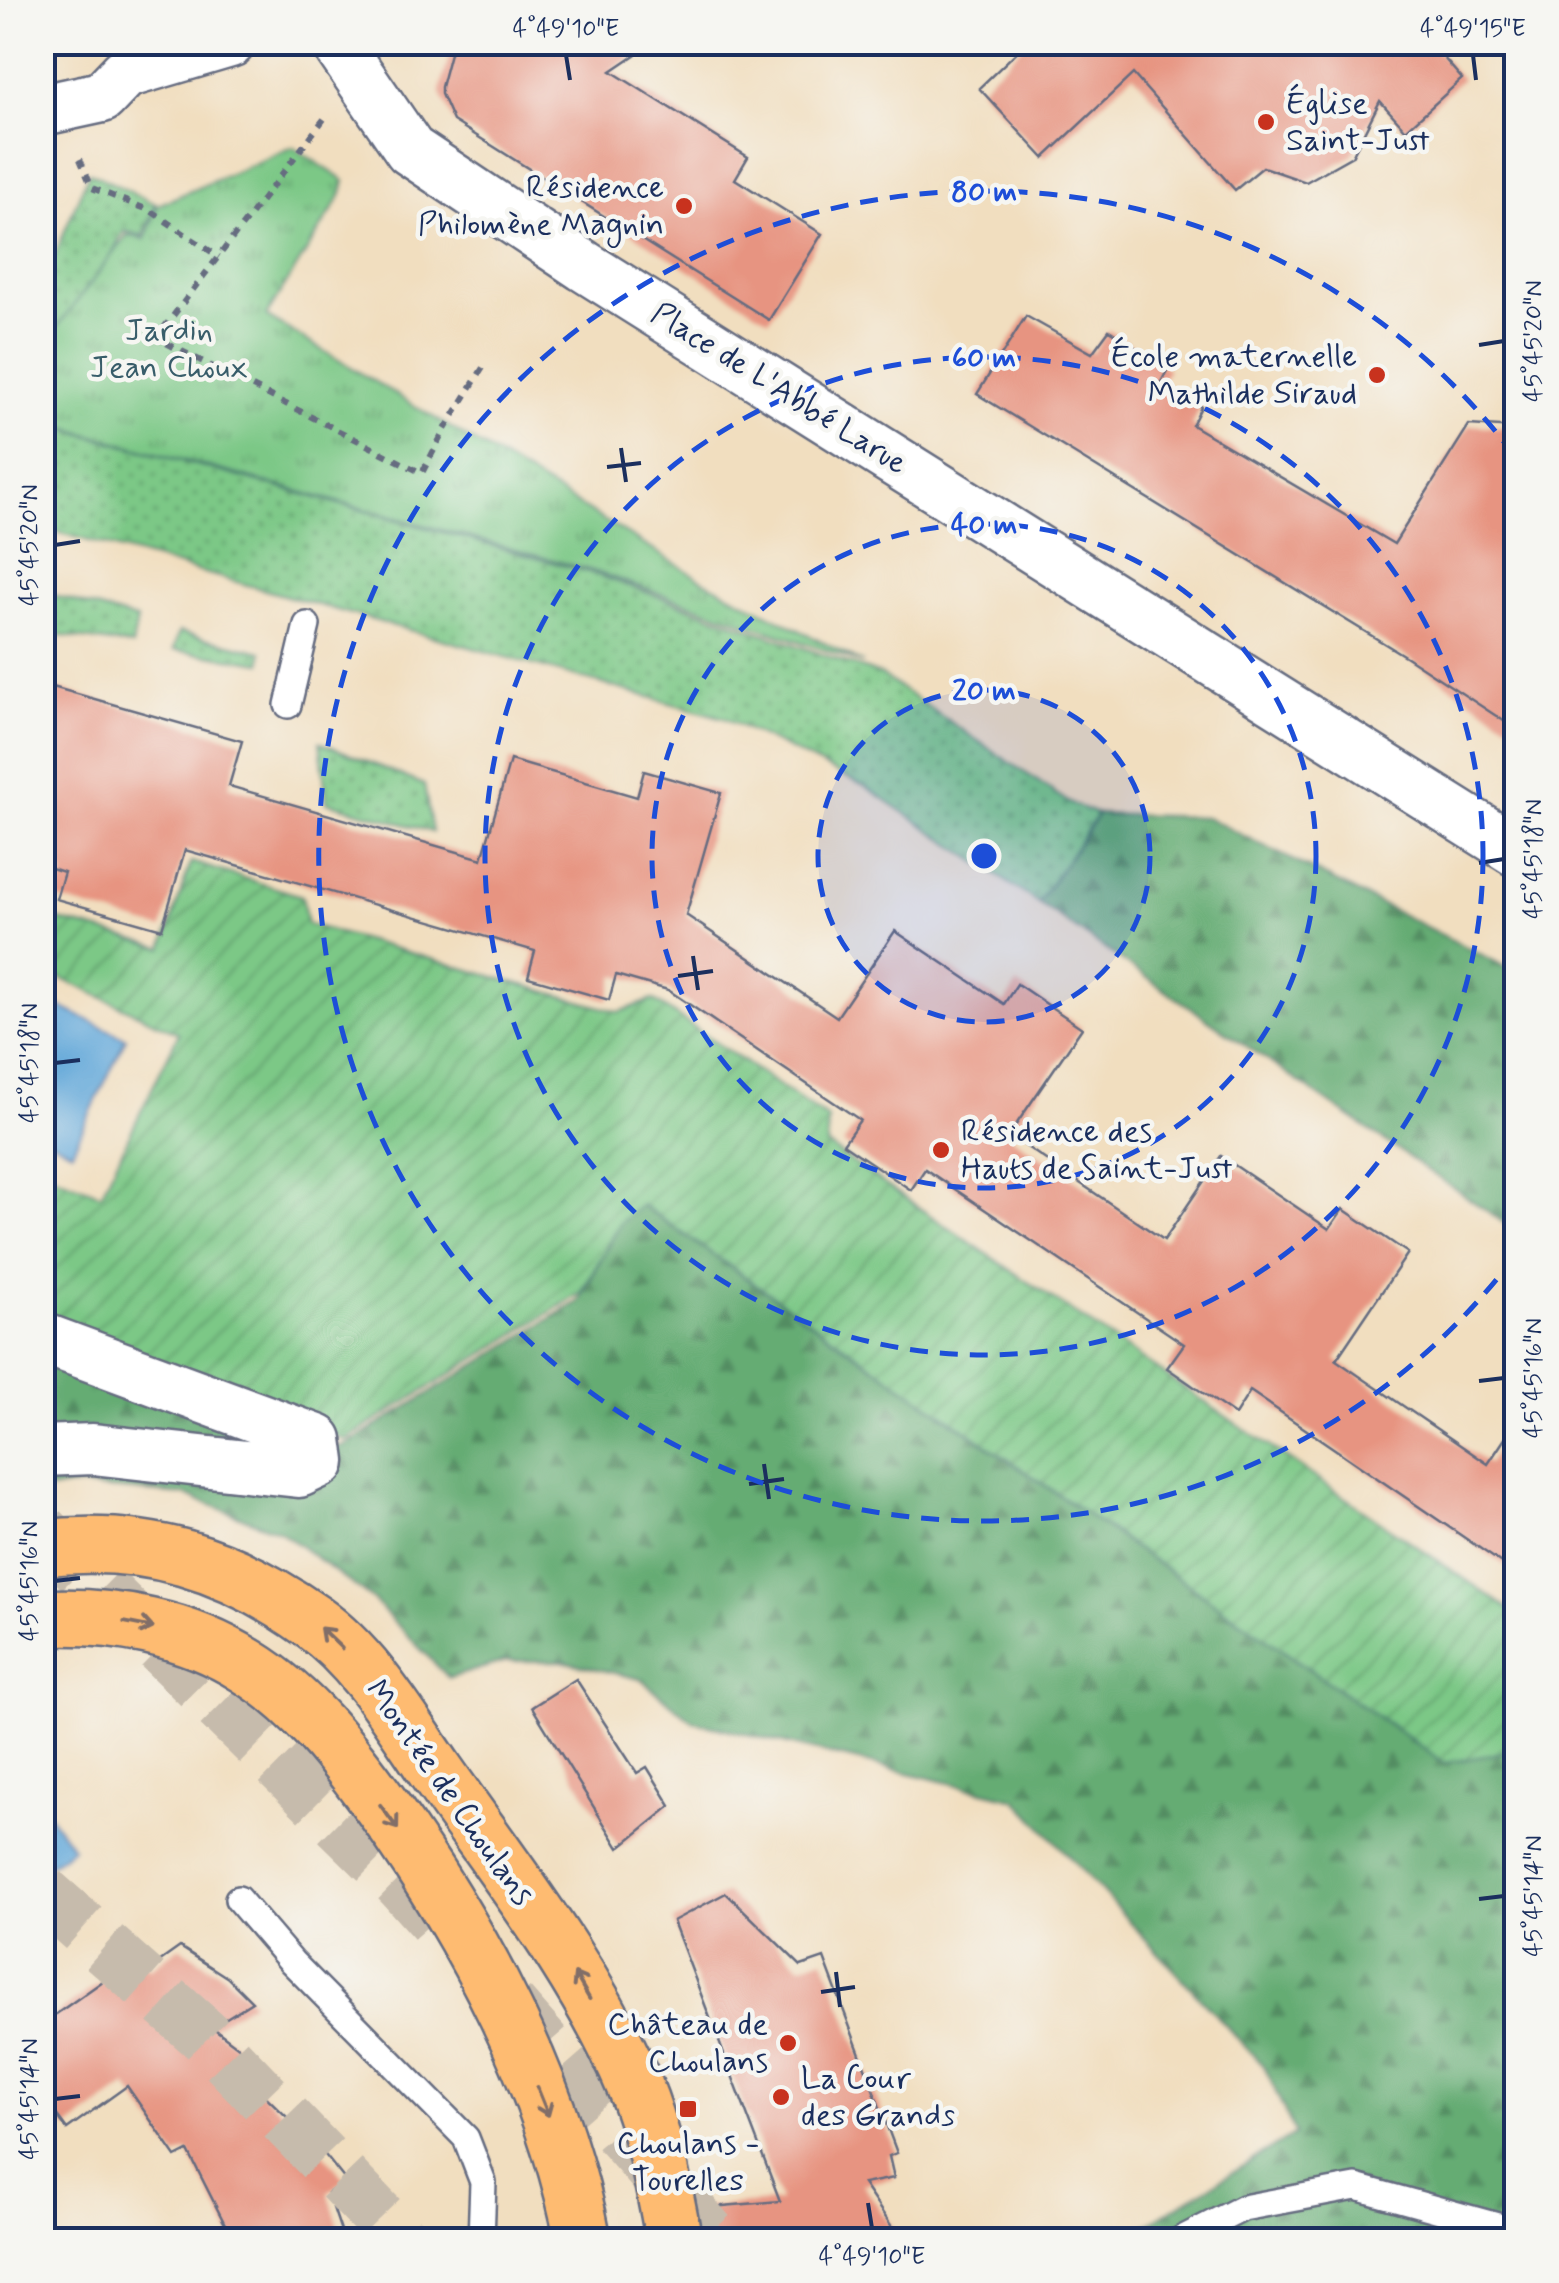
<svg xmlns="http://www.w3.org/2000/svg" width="1559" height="2283" viewBox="0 0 1559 2283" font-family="Mynerve,sans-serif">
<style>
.grass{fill:url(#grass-dots);stroke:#4c7c72;stroke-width:2.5}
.forest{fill:url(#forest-firs);stroke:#406e68;stroke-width:2.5}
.park{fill:url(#park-tufts);stroke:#4c7c72;stroke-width:2.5}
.garden{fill:url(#garden-furrows);stroke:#4c7c72;stroke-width:2.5}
.water{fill:#63a8d9;stroke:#3f6c9c;stroke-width:2.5}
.building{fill:#e79481}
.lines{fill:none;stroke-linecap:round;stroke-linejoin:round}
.highway-tunnel{stroke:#c6bbac;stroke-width:55;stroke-dasharray:55 28;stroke-linecap:butt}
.lane-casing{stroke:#666c80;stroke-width:30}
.street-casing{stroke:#666c80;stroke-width:55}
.primary-casing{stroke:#666c80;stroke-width:60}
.path{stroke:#666c80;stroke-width:6;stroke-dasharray:8 8;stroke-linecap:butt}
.lane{stroke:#fff;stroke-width:25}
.street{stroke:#fff;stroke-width:50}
.primary{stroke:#febb71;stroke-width:55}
.oneway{stroke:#816e67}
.ticks{fill:none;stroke:#1b2f5e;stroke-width:4}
.ring{fill:none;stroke:#1d4ed8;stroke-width:5;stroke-dasharray:18 12}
.poi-dot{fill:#c8321e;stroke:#f6f6f2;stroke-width:4}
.labels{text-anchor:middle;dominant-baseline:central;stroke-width:9;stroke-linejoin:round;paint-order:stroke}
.poi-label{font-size:32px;fill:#1b2f5e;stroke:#f6f6f2;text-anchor:start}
.park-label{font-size:32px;fill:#385d6a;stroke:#f6f6f2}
.street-label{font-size:32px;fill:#1b2f5e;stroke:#f6f6f2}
.centre{fill:#1d4ed8;stroke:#f6f6f2;stroke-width:5}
.ring-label{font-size:30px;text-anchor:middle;font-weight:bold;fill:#1d4ed8;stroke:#f6f6f2;stroke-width:9;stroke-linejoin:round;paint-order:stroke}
.neatline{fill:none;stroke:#1b2f5e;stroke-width:4}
.ticks-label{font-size:25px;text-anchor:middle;fill:#1b2f5e}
</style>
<defs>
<pattern id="grass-dots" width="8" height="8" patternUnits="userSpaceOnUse" patternTransform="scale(2.5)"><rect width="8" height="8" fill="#7cc886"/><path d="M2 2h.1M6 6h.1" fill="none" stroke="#65a371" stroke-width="1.8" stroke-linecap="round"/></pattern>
<pattern id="forest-firs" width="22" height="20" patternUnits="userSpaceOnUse" patternTransform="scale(2.5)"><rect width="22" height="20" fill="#65ac73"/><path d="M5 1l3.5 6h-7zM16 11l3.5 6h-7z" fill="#528c62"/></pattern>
<pattern id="park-tufts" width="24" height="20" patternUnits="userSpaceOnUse" patternTransform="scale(2.5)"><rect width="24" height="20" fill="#7cc886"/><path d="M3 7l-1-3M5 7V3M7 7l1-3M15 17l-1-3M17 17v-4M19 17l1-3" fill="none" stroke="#65a371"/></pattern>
<pattern id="garden-furrows" width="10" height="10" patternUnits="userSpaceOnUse" patternTransform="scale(2.5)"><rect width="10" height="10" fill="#7cc886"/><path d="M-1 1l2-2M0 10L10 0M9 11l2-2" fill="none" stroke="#65a371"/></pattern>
</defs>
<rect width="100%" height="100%" fill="#f6f6f2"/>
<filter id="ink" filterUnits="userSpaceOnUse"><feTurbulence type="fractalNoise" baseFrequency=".01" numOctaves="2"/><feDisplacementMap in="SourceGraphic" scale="20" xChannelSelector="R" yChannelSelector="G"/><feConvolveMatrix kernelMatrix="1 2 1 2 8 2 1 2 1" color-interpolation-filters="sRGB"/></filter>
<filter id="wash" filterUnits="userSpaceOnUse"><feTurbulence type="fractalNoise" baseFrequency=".0048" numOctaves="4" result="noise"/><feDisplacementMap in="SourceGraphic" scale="40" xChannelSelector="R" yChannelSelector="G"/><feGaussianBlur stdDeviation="2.25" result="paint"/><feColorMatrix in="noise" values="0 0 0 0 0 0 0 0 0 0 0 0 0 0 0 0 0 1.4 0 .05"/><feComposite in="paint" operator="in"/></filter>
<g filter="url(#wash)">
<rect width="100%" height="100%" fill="#f1debf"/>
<g class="grass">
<polygon points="89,172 156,204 143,236 124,231 103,270 43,345 43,284"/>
<polygon points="42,417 46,424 592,573 881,675 1071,804 1098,814 1038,903 868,788 724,718 43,528"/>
<polygon points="43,592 137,620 132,646 43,633"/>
<polygon points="179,632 262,652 262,663 173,650"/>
<polygon points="320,742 424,785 432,832 327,802"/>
</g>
<g class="forest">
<polygon points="1098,814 1206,817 1516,972 1516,1231 1038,903"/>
<polygon points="641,1205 1444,1763 1516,1750 1516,2240 1122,2240 1295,2134 1265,2068 1016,1799 693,1721 640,1679 562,1661 506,1661 449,1678 371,1598 281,1532 185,1495 73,1486 43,1491 42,1356 286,1449 344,1446 579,1301 621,1222"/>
</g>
<polygon class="park" points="293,147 345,181 341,196 266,316 701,579 863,663 593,571 46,423 43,413 43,346 127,235 145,239 158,205"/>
<polygon class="garden" points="191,862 302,896 307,924 619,1012 653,1000 828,1119 827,1145 1516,1614 1516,1750 1445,1763 642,1205 621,1222 581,1293 345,1440 43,1323 43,1171 101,1194 179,1033 43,970 43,955 55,919 163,948"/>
<g class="water">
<polygon points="50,1002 126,1038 72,1151 43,1137 43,1018"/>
<polygon points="43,1807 73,1848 43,1870 42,1808"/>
</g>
<g id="blocks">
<g class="building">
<polygon points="453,42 654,42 611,71 748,157 735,179 822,234 769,320 453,121 441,94 441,87"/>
<polygon points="1027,42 1430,42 1462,79 1406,130 1380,101 1352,156 1306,182 1263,167 1235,190 1133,74 1044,158 979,88"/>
<polygon points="1026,316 1092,353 1109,330 1168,369 1161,382 1201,407 1192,425 1394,544 1469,425 1516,428 1516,729 1408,658 977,394"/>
<polygon points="42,684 242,741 229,786 482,859 510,760 637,797 644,771 721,793 686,915 837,1017 895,931 1004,1004 1017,984 1082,1028 1009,1135 1164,1240 1221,1156 1329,1229 1343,1209 1408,1253 1336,1360 1488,1464 1516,1422 1516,1573 1250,1391 1235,1415 1167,1368 1184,1344 925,1169 911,1190 843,1144 860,1120 668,990 616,975 609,1000 528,977 535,951 185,850 162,929 56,899 64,872 42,865"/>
<polygon points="576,1679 637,1773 647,1767 671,1806 619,1848 532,1707"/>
<polygon points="726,1893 801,1966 824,1958 897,2153 889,2156 894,2178 863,2184 901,2240 704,2240 700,2208 780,2201 673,1921"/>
<polygon points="180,1947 228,1978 252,2002 212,2027 268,2069 254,2085 322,2151 345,2180 328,2193 344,2240 233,2240 188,2151 176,2157 127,2086 67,2129 42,2095 42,2024 140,1955 149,1969"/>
</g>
</g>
</g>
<g filter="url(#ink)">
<use href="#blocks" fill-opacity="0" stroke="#666c80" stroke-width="2.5"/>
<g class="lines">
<g class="highway-tunnel">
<polyline points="42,1531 402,1884 449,1937"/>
<polyline points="42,1892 205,2036 401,2240"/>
<polyline points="509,2005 714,2240"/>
</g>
<defs>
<g id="lane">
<polyline points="288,705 307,625"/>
<polyline points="238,1899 292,1962 466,2138 483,2182 481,2240"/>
<polyline points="1180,2240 1243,2208 1356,2187 1516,2231"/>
</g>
<g id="street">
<polyline points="336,42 410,150 584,266 1516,851"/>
<polyline points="42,110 102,97 125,73 230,42"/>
<polyline points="42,1338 317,1440 320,1462 299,1472 93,1449 42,1451"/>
</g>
<g id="primary">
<path d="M 42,1548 C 145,1536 229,1562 313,1622 C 365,1659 401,1721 437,1773 C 507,1873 587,1973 635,2087 C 655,2135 664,2189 674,2240"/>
<path d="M 42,1618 C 113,1614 187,1628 247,1666 C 304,1701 344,1754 383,1808 C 474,1935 554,2086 583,2240"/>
</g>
</defs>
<use href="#lane" class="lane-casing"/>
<use href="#street" class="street-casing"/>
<use href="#primary" class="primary-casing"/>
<g class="path">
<polyline points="324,119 156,338 422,473 444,431 487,361"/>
<polyline points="80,159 92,188 151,211 219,257"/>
</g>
<use href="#lane" class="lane"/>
<use href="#street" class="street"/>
<use href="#primary" class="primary"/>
</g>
<defs><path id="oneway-shaft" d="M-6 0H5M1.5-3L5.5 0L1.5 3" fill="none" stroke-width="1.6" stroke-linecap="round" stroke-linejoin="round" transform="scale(2.5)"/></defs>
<g class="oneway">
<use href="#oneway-shaft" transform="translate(139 1625) rotate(11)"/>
<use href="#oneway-shaft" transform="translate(331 1638) rotate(-136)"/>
<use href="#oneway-shaft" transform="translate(389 1817) rotate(54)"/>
<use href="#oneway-shaft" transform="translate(582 1986) rotate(-120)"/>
<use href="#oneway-shaft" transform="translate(543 2102) rotate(68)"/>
</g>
</g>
<path class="ticks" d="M 566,55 L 570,80M 1473,55 L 1476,80M 1479,345 L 1504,341M 621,448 L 626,482M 607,467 L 641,463M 55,545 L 80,541M 1479,863 L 1504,859M 693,956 L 698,990M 678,976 L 713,971M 55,1063 L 80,1060M 1479,1381 L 1504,1378M 764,1464 L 769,1499M 749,1484 L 784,1479M 55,1581 L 80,1578M 1479,1899 L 1504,1896M 836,1972 L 840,2007M 821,1992 L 855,1987M 55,2099 L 80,2096M 868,2203 L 872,2228"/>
<circle cx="984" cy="856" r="166" fill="#1d4ed8" fill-opacity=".12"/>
<g class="ring">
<circle cx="984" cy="856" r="166"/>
<circle cx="984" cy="856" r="332"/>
<circle cx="984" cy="856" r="499"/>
<path d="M1515 1256A665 665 0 1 1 1515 456"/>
</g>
<g class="poi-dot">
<circle cx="1266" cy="122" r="10"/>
<circle cx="684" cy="206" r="10"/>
<circle cx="1377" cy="375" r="10"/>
<circle cx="941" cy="1150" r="10"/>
<circle cx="788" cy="2043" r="10"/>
<circle cx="781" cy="2097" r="10"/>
<rect x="678" y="2099" width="20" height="20" rx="5"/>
</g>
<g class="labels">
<g class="poi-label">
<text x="1286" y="104">Église<tspan x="1286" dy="37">Saint-Just</tspan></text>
<text x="664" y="188" text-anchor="end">Résidence<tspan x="664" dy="37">Philomène Magnin</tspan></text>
<text x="1357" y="357" text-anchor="end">École maternelle<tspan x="1357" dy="37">Mathilde Siraud</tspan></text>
<text x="961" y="1132">Résidence des<tspan x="961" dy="37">Hauts de Saint-Just</tspan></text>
<text x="768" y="2025" text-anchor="end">Château de<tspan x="768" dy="37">Choulans</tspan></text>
<text x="801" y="2079">La Cour<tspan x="801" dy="37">des Grands</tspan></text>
<text x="688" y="2144" text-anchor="middle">Choulans -<tspan x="688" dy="37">Tourelles</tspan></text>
</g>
<g class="park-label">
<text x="169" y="331">Jardin<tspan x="169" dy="37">Jean Choux</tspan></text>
</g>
<g class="street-label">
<text transform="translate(779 389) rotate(32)">Place de L'Abbé Larue</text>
<text transform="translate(449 1793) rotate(55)">Montée de Choulans</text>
</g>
</g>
<circle cx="984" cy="856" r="15" class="centre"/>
<g class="ring-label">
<text x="984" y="201">80 m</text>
<text x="984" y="367">60 m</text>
<text x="984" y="534">40 m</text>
<text x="984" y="700">20 m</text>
</g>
<rect width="1559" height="2283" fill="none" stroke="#f6f6f2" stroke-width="110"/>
<rect x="55" y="55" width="1449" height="2173" class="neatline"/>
<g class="ticks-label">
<text x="566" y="36">4°49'10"E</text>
<text x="1473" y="36">4°49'15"E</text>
<text transform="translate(1532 341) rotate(-90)" y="9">45°45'20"N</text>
<text transform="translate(28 545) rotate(-90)" y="9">45°45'20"N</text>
<text transform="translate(1532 859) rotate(-90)" y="9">45°45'18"N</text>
<text transform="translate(28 1063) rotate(-90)" y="9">45°45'18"N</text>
<text transform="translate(1532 1378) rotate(-90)" y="9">45°45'16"N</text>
<text transform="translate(28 1581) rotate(-90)" y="9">45°45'16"N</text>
<text transform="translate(1532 1896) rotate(-90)" y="9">45°45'14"N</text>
<text transform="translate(28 2099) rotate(-90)" y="9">45°45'14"N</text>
<text x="872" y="2264">4°49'10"E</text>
</g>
</svg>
